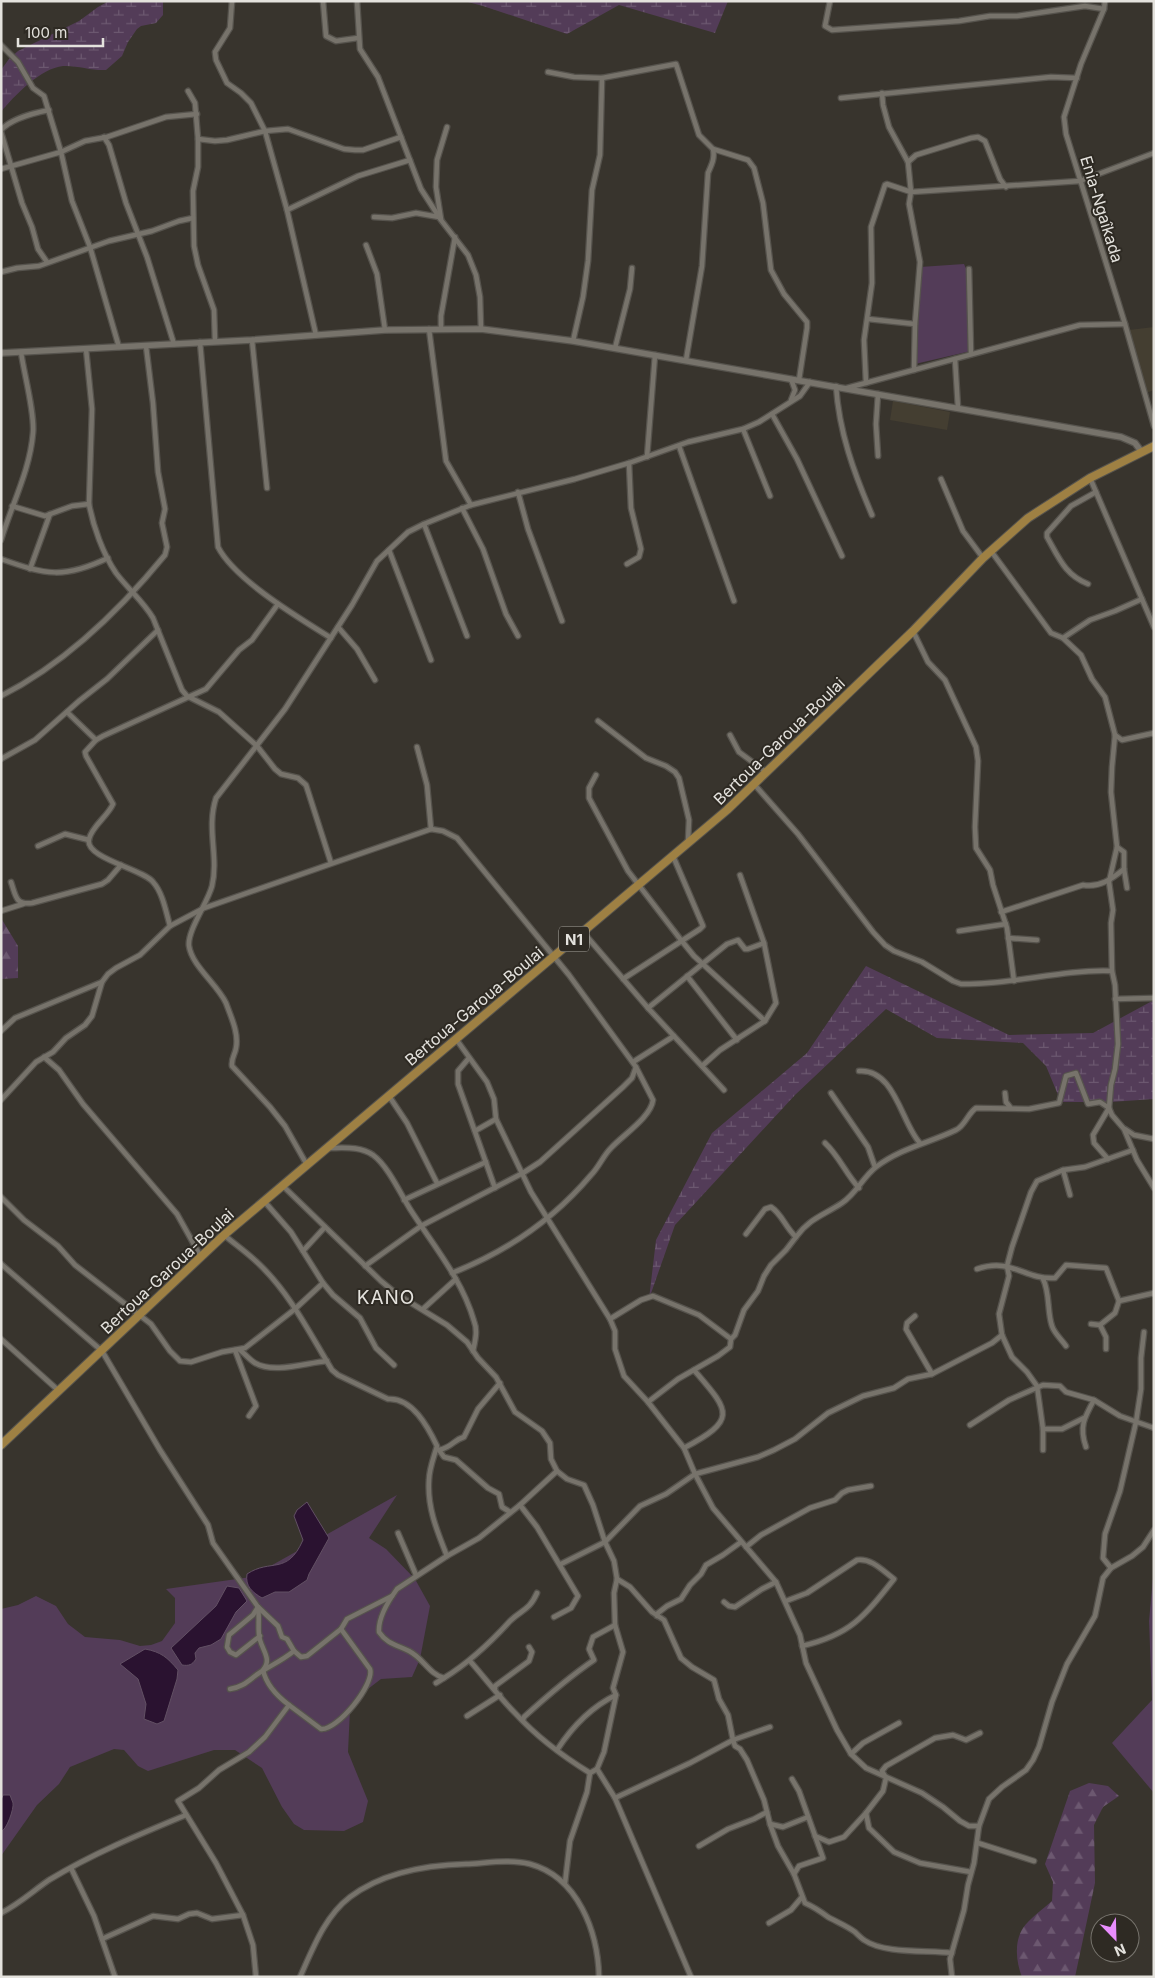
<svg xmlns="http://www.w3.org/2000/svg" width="1155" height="1978" viewBox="0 0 1155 1978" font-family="Inter,sans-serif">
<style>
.built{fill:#443e31}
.green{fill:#533c58}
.forest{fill:url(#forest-firs)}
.wetland{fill:url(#wetland-marsh)}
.water{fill:#2a1230;stroke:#625064}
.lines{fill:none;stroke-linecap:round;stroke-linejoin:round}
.minor-casing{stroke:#56534d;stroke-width:7}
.tertiary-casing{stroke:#56534d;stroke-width:8}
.trunk-casing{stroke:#56534d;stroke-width:10}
.minor{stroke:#77736b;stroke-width:4.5}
.tertiary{stroke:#77736b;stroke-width:5.5}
.trunk{stroke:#9e8043;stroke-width:8}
.labels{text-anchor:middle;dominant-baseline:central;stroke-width:4;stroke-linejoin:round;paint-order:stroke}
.shield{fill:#2e2a23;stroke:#adaba5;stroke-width:1}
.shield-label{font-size:15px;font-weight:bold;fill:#e4e2dd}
.street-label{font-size:16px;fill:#e4e2dd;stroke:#2e2a23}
.quarter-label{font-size:19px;letter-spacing:1px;fill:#e4e2dd;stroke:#2e2a23}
</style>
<defs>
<pattern id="forest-firs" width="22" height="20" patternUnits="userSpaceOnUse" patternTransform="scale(1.25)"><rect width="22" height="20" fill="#533c58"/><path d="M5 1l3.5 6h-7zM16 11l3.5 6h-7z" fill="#6c5870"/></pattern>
<pattern id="wetland-marsh" width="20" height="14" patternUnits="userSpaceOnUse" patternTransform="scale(1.25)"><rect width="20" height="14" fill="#533c58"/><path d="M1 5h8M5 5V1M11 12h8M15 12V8" fill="none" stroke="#6c5870"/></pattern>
</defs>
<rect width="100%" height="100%" fill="#38342d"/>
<g class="built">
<polygon points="1154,327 1154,390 1146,393 1129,330"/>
<polygon points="893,401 950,412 947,430 890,420"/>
</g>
<g class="green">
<polygon points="964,264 970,278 971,351 915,364 920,267"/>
<polygon points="397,1495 369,1538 386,1549 415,1579 430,1606 420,1659 412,1677 381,1679 364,1692 350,1710 348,1752 368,1801 363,1822 344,1831 304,1830 294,1824 282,1807 262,1768 235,1750 214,1750 148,1771 138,1766 124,1750 114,1749 70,1767 59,1784 37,1805 1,1856 1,1609 18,1605 36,1596 56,1606 68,1624 85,1637 120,1640 140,1646 151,1645 162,1641 175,1623 175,1598 166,1589 251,1577"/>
<polygon points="1154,1567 1154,1793 1112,1743 1152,1700 1149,1621"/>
</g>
<g class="forest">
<polygon points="1,918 18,946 18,978 1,979"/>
<path d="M 1089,1783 L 1108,1786 L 1119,1796 L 1103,1807 L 1094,1825 L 1095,1883 L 1075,1977 L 1022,1977 C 1016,1962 1014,1942 1023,1928 C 1030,1918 1043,1909 1052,1901 L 1053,1882 L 1045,1864 L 1070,1791 Z"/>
</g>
<g class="wetland">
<path d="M 109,1 L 163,1 L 163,15 L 156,23 L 141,26 L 137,29 L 128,42 L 122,56 L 106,70 C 92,71 77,65 63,66 C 41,68 14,96 1,112 L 1,70 L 9,59 L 18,51 L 79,21 L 98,7 Z"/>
<polygon points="464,1 728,1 715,33 619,5 567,34 483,6"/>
<polygon points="866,966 1009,1035 1093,1033 1154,1000 1154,1099 1110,1102 1061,1102 1046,1066 1023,1043 937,1038 886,1009 795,1095 675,1225 649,1299 656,1240 712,1133 807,1053"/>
</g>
<g class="water">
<path d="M 307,1502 L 329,1538 L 309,1574 L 307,1580 L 289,1592 L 275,1592 L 262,1598 C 252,1592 245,1586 247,1574 C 271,1558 287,1576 303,1540 L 294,1516 L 297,1510 Z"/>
<path d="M 227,1586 L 239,1588 L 247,1601 L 236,1612 L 221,1639 L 211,1645 L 199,1648 L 195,1653 L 196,1659 C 192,1665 189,1666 182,1665 L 171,1648 L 216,1606 Z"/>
<path d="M 145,1649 C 161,1652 167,1657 178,1670 L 177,1679 L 164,1721 L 157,1724 L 144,1719 L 146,1704 L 138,1679 L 120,1664 Z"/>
<path d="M 3,1795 L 10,1795 C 11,1798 12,1800 13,1803 C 14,1809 7,1829 1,1832 L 1,1800 Z"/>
</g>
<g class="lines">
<defs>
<g id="minor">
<polyline points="232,1 230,28 215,52 216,60 227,83 241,93 251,103 265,131 287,210 316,335"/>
<polyline points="323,1 326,36 336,41 358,38"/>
<polyline points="357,1 360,49 378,77 421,189 441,220 468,255 476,275 480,297 481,329"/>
<polyline points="830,1 825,26 832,30 959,21 990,16 1017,16 1085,6 1104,9"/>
<polyline points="1105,1 1104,9 1081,64 1064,117 1066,134 1125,324 1154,426"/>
<polyline points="1,45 18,62 33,88 44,96 61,152 72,201 90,247 119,347"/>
<polyline points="548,72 574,77 602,78 676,64 699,135 713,149 748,160 754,168 763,203 771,270 784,294 807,322 807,328 799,380"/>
<polyline points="188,91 195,103 198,139 198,167 193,191 194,246 198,265 214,310 215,341"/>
<polyline points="841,98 1051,77 1077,78"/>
<path d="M 1,130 C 12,118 34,113 49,110"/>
<polyline points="1,132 22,203 32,227 38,249 47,262"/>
<polyline points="104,137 109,145 126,203 147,257 174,344"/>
<polyline points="198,139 215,141 227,140 265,131 288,129 344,149 355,150 363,150 401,137"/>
<polyline points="908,162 916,155 971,138 978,137 985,141 1000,179 1006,187"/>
<polyline points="1,169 61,152 85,141 107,137 166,117 197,114"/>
<polyline points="287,210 358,176 410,160"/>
<polyline points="374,217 392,218 416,213 439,217"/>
<polyline points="441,219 436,187 437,160 447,127"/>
<polyline points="366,245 377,274 385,330"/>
<polyline points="969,269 971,354"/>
<polyline points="1,272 17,268 39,266 109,241 152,231 179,221 193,218"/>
<polyline points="868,319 915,324"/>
<polyline points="429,329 446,461 471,505"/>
<polyline points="441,329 441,316 455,237"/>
<polyline points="252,340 267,488"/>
<polyline points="573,341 583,297 588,261 592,190 600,155 602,78"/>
<path d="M 200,342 L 218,547 C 235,580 299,618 331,638"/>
<polyline points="615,348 630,289 632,268"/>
<path d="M 86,349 L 92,409 L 89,504 C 93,526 103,554 116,573 C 128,589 143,601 153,618 L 182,690 L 187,696 L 219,712 L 257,746 L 275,769 L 281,774 L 298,778 L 306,785 L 331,863"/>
<polyline points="955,359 958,408"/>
<path d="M 686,360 L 702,266 L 708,173 C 712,164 715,158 713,149"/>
<polyline points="914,370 915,324 920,262 909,204 911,192 1080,181 1154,153"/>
<polyline points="791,379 795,390 791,400"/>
<polyline points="866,383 864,340 872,283 871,227 885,185 887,184 911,192 908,162 889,127 883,105 882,93"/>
<path d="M 836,386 C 839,432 854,473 872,515"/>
<polyline points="847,388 1080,325 1125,324"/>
<polyline points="878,394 876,424 878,456"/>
<polyline points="772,414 797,459 842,556"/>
<polyline points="743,429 770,496"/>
<polyline points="679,446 734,601"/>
<polyline points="647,457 655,355"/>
<polyline points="1090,478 1154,627"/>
<polyline points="941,479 963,531 983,558"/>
<polyline points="518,492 528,529 562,621"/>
<polyline points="12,506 45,516 72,506 89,504"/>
<polyline points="462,508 483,549 506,614 518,636"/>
<polyline points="424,524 467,636"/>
<path d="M 1,540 C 12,504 30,470 33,433 C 35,413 24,374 21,352"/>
<polyline points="389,550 431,660"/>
<polyline points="991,551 1051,633 1063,638 1081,655 1092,679 1105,697 1115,735 1112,767 1111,792 1117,847 1109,882 1113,910 1111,923 1112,971 1115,985 1118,1044 1115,1069 1111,1085 1109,1108 1112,1115 1124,1129 1137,1160 1154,1188"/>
<path d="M 1,559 C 46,575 64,579 108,558"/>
<polyline points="627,564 639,557 641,549 631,508 629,463"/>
<polyline points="30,569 50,514"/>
<path d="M 1088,584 C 1065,575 1059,558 1047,537 L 1047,533 L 1071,506 L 1096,492"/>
<polyline points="338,627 357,649 375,680"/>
<polyline points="913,631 928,662 945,680 976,747 978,761 975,827 976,848 990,870 993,885 1007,928 1014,981"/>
<polyline points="1063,638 1090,620 1115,611 1142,599"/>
<path d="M 1,696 C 66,663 120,610 165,555 L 167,547 L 162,523 L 165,509 L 158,472 L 153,403 L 146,346"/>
<polyline points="67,712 96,740"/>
<polyline points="598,721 646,758 666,766 675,772 679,778 689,820 688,842"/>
<polyline points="730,735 739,752 766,772"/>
<polyline points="1115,735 1122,740 1154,733"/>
<polyline points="417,747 427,785 431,829"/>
<polyline points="1,759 35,740 79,701 107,679 158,630"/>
<polyline points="596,775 589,788 589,798 628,871 681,940 694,956 765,1021"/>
<path d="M 754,784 L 798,834 L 873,932 L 885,945 L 894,951 L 922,962 L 953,981 L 961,984 C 1012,985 1061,969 1112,971"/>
<polyline points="38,846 65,834 89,840"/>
<polyline points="1117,847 1124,852 1124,869 1127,888"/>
<path d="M 11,882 C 16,896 15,905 32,903 L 102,884 L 108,880 L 121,865"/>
<polyline points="1,911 23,904"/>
<path d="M 1001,912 L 1083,885 C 1099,888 1112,879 1124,869"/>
<path d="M 170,926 C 166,912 163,893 153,882 C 143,869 84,858 89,839 C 92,826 108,816 113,804 L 86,756 L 85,752 L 96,740 L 103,736 L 206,689 L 239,650 L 252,640 L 278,604"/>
<polyline points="959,931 1006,924"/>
<polyline points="583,932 648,1008 724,1090"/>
<polyline points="1008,938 1037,940"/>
<polyline points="687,976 737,1040"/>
<polyline points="623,979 700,929 703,926 673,856"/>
<polyline points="1115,999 1154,998"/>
<polyline points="648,1008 727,944 738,940 745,949 748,949 764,943"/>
<polyline points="1,1031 15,1018 102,982"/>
<polyline points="456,1039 487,1082 494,1099 496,1119 531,1192 610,1319 615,1331 615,1349 624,1376 648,1402 684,1448 695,1474 713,1508 776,1582 800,1635 806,1663 837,1730 851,1754 866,1768 922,1793 943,1807 960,1821 969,1826 979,1826"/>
<polyline points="44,1057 59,1070 83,1104 177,1214 201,1257"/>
<polyline points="469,1058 458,1071 458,1084 495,1188"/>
<polyline points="633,1062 674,1036"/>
<polyline points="702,1066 720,1050 765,1021 776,1003 764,943 740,875"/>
<path d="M 859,1071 C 895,1068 902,1125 920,1143"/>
<polyline points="831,1093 868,1147 875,1167"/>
<polyline points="1005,1093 1006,1102 1010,1107"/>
<polyline points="389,1096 407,1123 437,1183"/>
<path d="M 1,1100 L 36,1062 L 53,1052 L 66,1038 L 85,1025 L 92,1016 L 102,982 L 108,974 L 116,968 L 140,955 L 170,926 L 204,908 L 431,829 L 443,831 L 457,838 L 569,975 L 636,1067 L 653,1100 C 651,1117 623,1135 611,1148 C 603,1156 599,1167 591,1175 C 553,1220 506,1252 452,1273"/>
<polyline points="1125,1129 1134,1135 1154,1139"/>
<polyline points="475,1131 496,1119"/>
<path d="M 825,1143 C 839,1156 846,1174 859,1188"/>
<path d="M 329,1148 C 344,1148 360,1146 373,1155 C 388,1166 400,1193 410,1209 C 433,1245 462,1279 474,1321 C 478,1331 475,1341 473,1351"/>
<path d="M 307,1165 L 285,1126 L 270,1107 L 232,1066 C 231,1058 235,1055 236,1048 C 239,1033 231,1017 226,1003 C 217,984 192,966 189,946 C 187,931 208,902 212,886 C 219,856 206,829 216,798 L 285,709 L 352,605 L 377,561 L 408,532 L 424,524 L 471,505 L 575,479 L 629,463 L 688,442 L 743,429 L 759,422 L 800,396 L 810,382"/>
<polyline points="1063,1170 1070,1195"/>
<polyline points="283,1186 381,1281 398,1295 447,1325 467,1342 478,1358 496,1377 515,1412 542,1431 550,1443 551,1459 557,1471 567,1479 584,1485 593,1505 605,1542 614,1561 617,1579 614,1593 615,1625 623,1652 613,1688 616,1695 604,1752 597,1769 590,1773 587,1792 570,1841 565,1883"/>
<polyline points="1,1197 24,1220 58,1246 75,1265 151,1324 170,1351 180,1361 191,1362 222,1352 245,1348 295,1309 323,1283"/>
<polyline points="404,1200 486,1162"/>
<polyline points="264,1201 291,1232 323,1283 333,1295 360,1318 376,1348 394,1365"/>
<path d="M 224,1235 C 236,1245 249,1254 260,1265 C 291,1295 310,1334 332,1370 L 338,1375 L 388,1399 C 412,1397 428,1427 437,1446 C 434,1457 429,1469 429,1480 C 427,1507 437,1531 447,1556"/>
<path d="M 796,1237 C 810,1218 824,1215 842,1203 C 856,1194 863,1177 876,1167 C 901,1148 929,1143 956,1130 C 965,1126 968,1113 976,1108 L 1029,1109 L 1059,1103 L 1066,1076 L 1076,1073 L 1088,1104 L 1100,1102 L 1109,1108 L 1093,1135 L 1094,1143 L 1108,1159"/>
<polyline points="303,1251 325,1227"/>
<path d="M 1,1264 L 102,1351 L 160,1450 L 208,1525 L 213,1543 L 258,1607 L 278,1626 L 282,1637 L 287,1639 L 294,1651 L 301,1657 L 307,1656 L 341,1629 L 370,1669 C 375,1684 337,1731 321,1729 L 289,1705 L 265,1737 L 249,1752 L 219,1770 L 199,1788 L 178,1801 L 216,1863 L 243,1915 L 253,1945 L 256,1977"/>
<polyline points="365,1266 421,1226 523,1173 540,1162 623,1087 632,1078 636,1067"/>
<path d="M 977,1269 C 1012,1257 1024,1280 1055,1278 L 1066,1265 L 1106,1268 L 1119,1301"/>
<path d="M 1043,1279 C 1050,1292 1047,1312 1052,1326 C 1054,1333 1062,1340 1066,1346"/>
<polyline points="423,1309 456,1279"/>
<polyline points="915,1316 907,1323 906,1329 932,1374"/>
<polyline points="610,1319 641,1300 653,1296 699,1315 731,1339 730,1347 718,1356 678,1379 648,1402"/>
<polyline points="1091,1324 1100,1325 1115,1313 1119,1301 1154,1293"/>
<polyline points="1100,1325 1106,1337 1106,1349"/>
<polyline points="1,1339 59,1391"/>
<path d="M 731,1339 L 735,1335 L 744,1310 L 758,1291 L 764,1276 L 771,1265 L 786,1250 L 796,1237 C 785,1227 782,1214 771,1207 L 765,1209 L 746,1234"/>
<polyline points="235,1350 256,1406 249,1416"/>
<path d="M 240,1350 C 245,1354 250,1360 255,1363 C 274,1374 305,1363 327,1361"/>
<path d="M 500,1383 L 478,1409 L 464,1437 C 453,1440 453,1447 439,1450 L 444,1457 L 456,1460 L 488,1488 L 499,1494 L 502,1507 L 510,1512"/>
<polyline points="970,1425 1009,1400 1043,1385 1060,1386 1066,1392 1094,1400 1120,1416 1154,1428"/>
<polyline points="1043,1429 1062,1429 1084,1418"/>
<path d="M 1086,1447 C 1079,1427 1084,1418 1094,1400"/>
<path d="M 684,1448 C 739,1419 729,1411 694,1370"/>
<polyline points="1043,1450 1043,1429 1037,1386 1027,1372 1012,1357 1002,1335 999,1314 1009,1276 1007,1266 1012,1247 1031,1192 1037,1181 1063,1170 1085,1167 1133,1150"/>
<polyline points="520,1505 537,1527 578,1596 571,1608 554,1617"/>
<polyline points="398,1533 416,1575"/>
<polyline points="746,1547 761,1535 810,1508 835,1500 842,1493 848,1490 871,1486"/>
<polyline points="561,1564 605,1542 640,1506 666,1494 695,1474 758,1457 774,1450 795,1439 828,1413 863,1396 894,1388 908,1379 932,1374 992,1343 1002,1335"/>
<polyline points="1111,1568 1103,1558 1105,1534 1120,1491 1136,1422 1141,1389 1141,1358 1144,1332"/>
<path d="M 617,1579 L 630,1587 L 652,1612 L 664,1620 L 681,1658 L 692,1667 L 714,1680 L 719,1699 L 728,1715 L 733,1740 L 735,1746 L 740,1749 L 747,1760 L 764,1800 L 770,1824 L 778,1846 L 794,1874 L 805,1903 C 814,1907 820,1911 828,1917 C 837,1922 847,1926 855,1932 C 858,1935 861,1938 864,1940 C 884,1954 927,1950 952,1953"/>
<path d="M 537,1593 C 529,1611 522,1609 510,1621 C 490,1643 470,1662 444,1678 C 429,1674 423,1658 409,1651 C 397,1645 387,1644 379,1632 C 378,1618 389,1600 397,1589 L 447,1556 L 479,1538 L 520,1505 L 557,1471"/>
<path d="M 786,1601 L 807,1593 L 857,1560 C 872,1558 883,1571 894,1579 C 864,1617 850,1635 802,1646"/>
<polyline points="724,1602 729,1606 735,1607 762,1589 776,1582"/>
<polyline points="258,1607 253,1615 229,1635 227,1647 230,1652 236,1655 260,1636"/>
<path d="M 258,1609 C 260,1619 257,1631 260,1640 C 263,1651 272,1660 263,1670 C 266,1684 277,1696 289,1705"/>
<polyline points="657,1616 658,1613 667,1606 681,1599 690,1585 701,1574 706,1565 723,1555 741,1542"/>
<polyline points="341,1629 347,1619 392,1596"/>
<path d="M 470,1661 C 485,1678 499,1697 515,1713 C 536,1736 564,1757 590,1773"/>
<polyline points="436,1683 444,1678"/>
<path d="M 230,1689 C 246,1687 252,1676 264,1670 C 274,1664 284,1659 294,1651"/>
<polyline points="495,1689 495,1686 529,1661 532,1652 529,1647"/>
<polyline points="467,1716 500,1695"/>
<path d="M 523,1720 L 524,1717 C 546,1697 569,1677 594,1660 L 589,1649 L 593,1637 L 615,1625"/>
<path d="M 557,1750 C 572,1727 591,1707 616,1695"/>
<polyline points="851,1754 863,1743 899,1723"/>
<polyline points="597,1769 615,1798 691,1977"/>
<polyline points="792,1779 799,1791 823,1858 799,1866 794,1874"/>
<polyline points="615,1798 690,1763 733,1740 770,1727"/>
<polyline points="866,1813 869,1828 894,1852 920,1863 971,1872"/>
<polyline points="770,1824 783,1827 808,1817"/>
<polyline points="815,1836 829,1842 844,1837 866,1813 883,1791 886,1778 882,1771 886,1766 935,1738 953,1735 966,1740 980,1733"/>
<polyline points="978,1843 1034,1861"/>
<polyline points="699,1846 728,1829 754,1819 767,1812"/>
<polyline points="71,1868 94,1916 115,1977"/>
<path d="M 1,1913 C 19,1904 33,1891 49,1880 C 92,1854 140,1834 186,1815"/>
<polyline points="769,1923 791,1910 802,1897"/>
<polyline points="102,1939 153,1916 178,1919 189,1914 197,1913 212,1919 243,1915"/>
<path d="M 300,1977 C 313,1948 325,1916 350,1897 C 382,1873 427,1865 466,1864 C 487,1863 510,1859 530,1864 C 578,1877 598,1932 599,1977"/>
<polyline points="952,1977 950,1959 964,1910 968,1885 974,1863 979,1826 989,1799 1002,1787 1026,1770 1033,1760 1039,1747 1052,1702 1067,1664 1095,1616 1103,1578 1111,1568 1132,1556 1143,1547 1154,1530"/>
</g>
<polyline id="tertiary" points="1,353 252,340 385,330 481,329 573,341 1121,437 1135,443 1141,451"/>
<polyline id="trunk" points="1,1445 224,1235 727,810 913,631 983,558 1028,518 1090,478 1154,446"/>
</defs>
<use href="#minor" class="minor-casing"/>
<use href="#tertiary" class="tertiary-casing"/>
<use href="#trunk" class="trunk-casing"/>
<use href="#minor" class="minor"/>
<use href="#tertiary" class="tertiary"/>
<use href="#trunk" class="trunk"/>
</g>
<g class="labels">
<rect class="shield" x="559" y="926.5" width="30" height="25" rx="4"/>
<g class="shield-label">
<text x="574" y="939">N1</text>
</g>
<g class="street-label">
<text transform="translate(1102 209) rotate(73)">Enia-Ngaîkada</text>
<text transform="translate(779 741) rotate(-44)">Bertoua-Garoua-Boulai</text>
<text transform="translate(474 1006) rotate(-40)">Bertoua-Garoua-Boulai</text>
<text transform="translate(167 1271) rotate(-43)">Bertoua-Garoua-Boulai</text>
</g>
<g class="quarter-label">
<text x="386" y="1297">KANO</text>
</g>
</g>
<rect width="1155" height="1978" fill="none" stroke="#e4e2dd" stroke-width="5"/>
<g transform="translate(1115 1938) rotate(157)"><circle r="24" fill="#2e2a23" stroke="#77746d"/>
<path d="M0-4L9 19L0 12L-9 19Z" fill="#e98dfe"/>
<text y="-8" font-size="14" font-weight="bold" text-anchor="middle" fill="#e4e2dd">N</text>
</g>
<path d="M18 38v8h85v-8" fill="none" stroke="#e4e2dd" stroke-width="2.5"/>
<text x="25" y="38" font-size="15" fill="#e4e2dd" stroke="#2e2a23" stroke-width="4" paint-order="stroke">100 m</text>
</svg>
